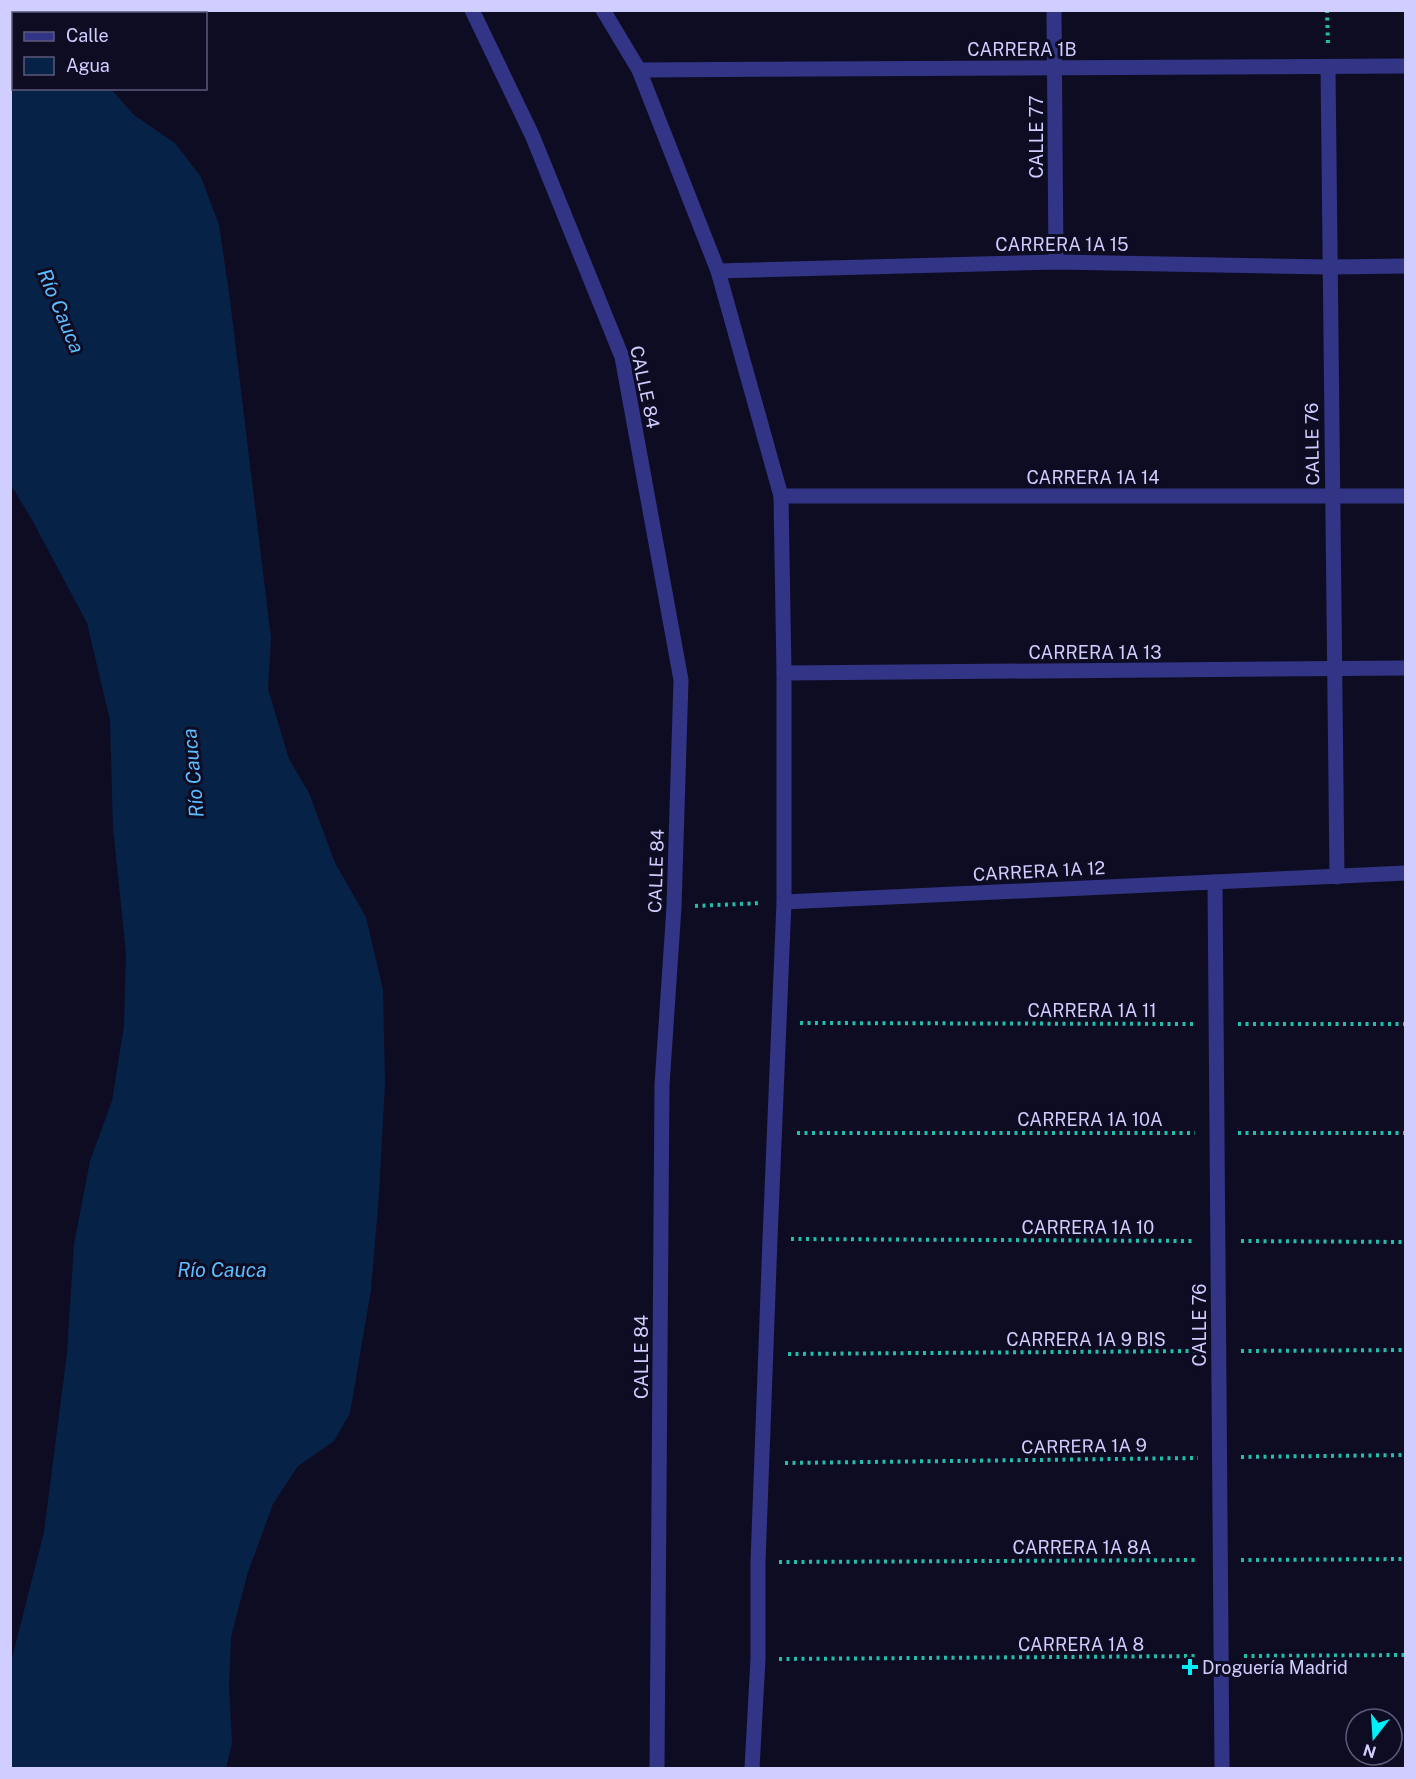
<svg xmlns="http://www.w3.org/2000/svg" width="1416" height="1779" viewBox="0 0 1416 1779" font-family="'Public Sans',sans-serif">
<style>
.water{fill:#072247}
.lines{fill:none;stroke-linecap:round;stroke-linejoin:round}
.path{stroke:#23bdab;stroke-width:4;stroke-dasharray:3 4.5;stroke-linecap:butt}
.minor{stroke:#323486;stroke-width:15}
.poi-dot{fill:#00eff9;stroke:#0e0c23;stroke-width:2}
.labels{text-anchor:middle;dominant-baseline:central;stroke-width:6;stroke-linejoin:round;paint-order:stroke}
.street-label{font-size:18px;fill:#d0ceff;stroke:#0e0c23}
.poi-label{font-size:18px;fill:#d0ceff;stroke:#0e0c23;text-anchor:start}
.water-label{font-size:20px;font-style:italic;fill:#5cbdff;stroke:#0e0c23}
</style>
<rect width="100%" height="100%" fill="#0e0c23"/>
<polygon class="water" points="11,10 73,10 74,13 14,14 14,88 111,89 134,115 175,143 201,177 219,225 230,300 271,638 268,689 289,759 309,793 335,863 366,917 383,990 385,1084 379,1194 371,1290 350,1413 334,1441 298,1466 273,1504 248,1572 231,1637 229,1687 232,1743 226,1768 11,1768 11,1662 44,1532 67,1353 74,1244 90,1161 112,1101 124,1026 126,953 113,828 110,720 87,623 31,518 11,485"/>
<g class="lines">
<g class="path">
<polyline points="1327,10 1328,45"/>
<polyline points="695,906 762,903"/>
<polyline points="800,1023 1195,1024"/>
<polyline points="1238,1024 1406,1024"/>
<polyline points="797,1133 1195,1133"/>
<polyline points="1238,1133 1406,1133"/>
<polyline points="791,1239 1195,1241"/>
<polyline points="1241,1241 1406,1242"/>
<polyline points="1241,1351 1406,1350"/>
<polyline points="788,1354 1198,1351"/>
<polyline points="1241,1457 1406,1455"/>
<polyline points="785,1463 1198,1458"/>
<polyline points="1241,1560 1406,1559"/>
<polyline points="779,1562 1198,1560"/>
<polyline points="1244,1656 1406,1655"/>
<polyline points="779,1659 1198,1656"/>
</g>
<g class="minor">
<polyline points="472,10 532,135 622,357 681,680 674,907 662,1085 657,1768"/>
<polyline points="603,10 639,70 718,271 781,496 784,673 784,902 770,1239 758,1562 758,1659 752,1768"/>
<polyline points="1054,10 1056,262"/>
<polyline points="1328,67 1337,877"/>
<polyline points="639,70 1406,66"/>
<polyline points="718,271 1056,262 1330,267 1406,266"/>
<polyline points="781,496 1406,496"/>
<polyline points="784,673 1406,668"/>
<polyline points="1215,882 1222,1768"/>
<polyline points="784,902 1406,873"/>
</g>
</g>
<path class="poi-dot" d="M1187 1658h6v6h6v6h-6v6h-6v-6h-6v-6h6z"/>
<g class="labels">
<g class="street-label">
<text x="1022" y="49">CARRERA 1B</text>
<text transform="translate(1036 137) rotate(-90)">CALLE 77</text>
<text x="1062" y="244">CARRERA 1A 15</text>
<text transform="translate(645 387) rotate(78)">CALLE 84</text>
<text transform="translate(1312 444) rotate(-91)">CALLE 76</text>
<text x="1093" y="477">CARRERA 1A 14</text>
<text x="1095" y="652">CARRERA 1A 13</text>
<text transform="translate(656 871) rotate(-88)">CALLE 84</text>
<text transform="translate(1039 871) rotate(-3)">CARRERA 1A 12</text>
<text x="1092" y="1010">CARRERA 1A 11</text>
<text x="1090" y="1119">CARRERA 1A 10A</text>
<text x="1088" y="1227">CARRERA 1A 10</text>
<text transform="translate(1199 1325) rotate(-90)">CALLE 76</text>
<text x="1086" y="1339">CARRERA 1A 9 BIS</text>
<text transform="translate(641 1357) rotate(-90)">CALLE 84</text>
<text transform="translate(1084 1446) rotate(-1)">CARRERA 1A 9</text>
<text x="1082" y="1547">CARRERA 1A 8A</text>
<text x="1081" y="1644">CARRERA 1A 8</text>
</g>
<g class="poi-label">
<text x="1202" y="1667">Droguería Madrid</text>
</g>
<g class="water-label">
<text transform="translate(61 311) rotate(67)">Río Cauca</text>
<text transform="translate(193 773) rotate(-95)">Río Cauca</text>
<text x="222" y="1270">Río Cauca</text>
</g>
</g>
<rect width="1416" height="1779" fill="none" stroke="#d0ceff" stroke-width="24"/>
<rect x="12" y="12" width="195" height="78" fill="#0e0c23" stroke="#5c5a7b" stroke-width="1.5"/>
<rect x="24" y="32" width="30" height="9" fill="#323486" stroke="#5c5a7b" stroke-width="1.5"/>
<text x="66" y="42" font-size="18" fill="#d0ceff">Calle</text>
<rect x="24" y="57" width="30" height="18" fill="#072247" stroke="#5c5a7b" stroke-width="1.5"/>
<text x="66" y="72" font-size="18" fill="#d0ceff">Agua</text>
<g transform="translate(1374 1737) rotate(197)"><circle r="28" fill="#0e0c23" stroke="#5c5a7b" stroke-width="1.5"/>
<path d="M0-4.5L10 22L0 15L-10 22Z" fill="#00eff9"/>
<text y="-9" font-size="16" font-weight="bold" text-anchor="middle" fill="#d0ceff">N</text>
</g>
</svg>
